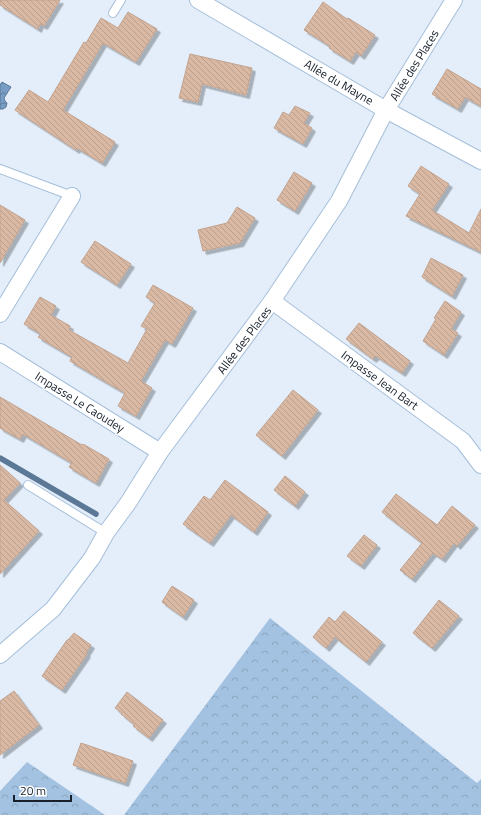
<svg xmlns="http://www.w3.org/2000/svg" width="481" height="815" viewBox="0 0 481 815" font-family="'Titillium Web',sans-serif">
<style>
.forest{fill:url(#forest-crowns)}
.water{fill:url(#water-waves);stroke:#5b7897}
.lines{fill:none;stroke-linecap:round;stroke-linejoin:round}
.stream{stroke:#5b7897;stroke-width:5.5}
.building{fill:url(#building-back-hatch);stroke:#c2a28d;filter:url(#shadow)}
.lane-casing{stroke:#a5bfda;stroke-width:10}
.street-casing{stroke:#a5bfda;stroke-width:18}
.lane{stroke:#fff;stroke-width:8}
.street{stroke:#fff;stroke-width:16}
.labels{text-anchor:middle;dominant-baseline:central;stroke-width:3;stroke-linejoin:round;paint-order:stroke}
.street-label{font-size:12px;fill:#17202b;stroke:#fff}
</style>
<defs>
<pattern id="forest-crowns" width="20" height="18" patternUnits="userSpaceOnUse"><rect width="20" height="18" fill="#a3c1e0"/><path d="M2 6a3 3 0 1 1 6 0M12 15a3 3 0 1 1 6 0" fill="none" stroke="#8ca6c0"/></pattern>
<pattern id="water-waves" width="16" height="10" patternUnits="userSpaceOnUse"><rect width="16" height="10" fill="#789dc5"/><path d="M0 5q4-4 8 0t8 0" fill="none" stroke="#6180a0"/></pattern>
<pattern id="building-back-hatch" width="6" height="6" patternUnits="userSpaceOnUse"><rect width="6" height="6" fill="#dab9a4"/><path d="M-1 5l2 2M0 0l6 6M5-1l2 2" fill="none" stroke="#ba9f8d"/></pattern>
<filter id="shadow"><feDropShadow dx="3.5" dy="3.5" stdDeviation="0" flood-color="#0004"/></filter>
</defs>
<rect width="100%" height="100%" fill="#e3eefa"/>
<g class="forest">
<polygon points="270,618 477,783 481,779 481,815 124,815"/>
<polygon points="27,762 105,815 0,815 0,791"/>
</g>
<polygon class="water" points="2,82 11,87 4,98 5,101 7,103 6,107 3,109 0,109 0,85"/>
<g class="lines">
<polyline class="stream" points="0,458 96,514"/>
</g>
<g class="building">
<polygon points="0,0 60,0 44,26 40,24 38,29 0,5"/>
<polygon points="323,2 347,19 348,18 375,35 361,56 356,52 350,61 329,48 330,46 304,30"/>
<polygon points="128,12 157,29 136,62 103,43 63,110 115,142 102,163 77,148 76,150 15,110 29,90 48,102 84,42 86,43 101,18 118,28"/>
<polygon points="190,54 252,68 246,95 202,84 198,102 179,98"/>
<polygon points="447,69 481,89 481,106 465,97 458,109 432,94"/>
<polygon points="295,106 310,113 304,123 312,128 303,144 274,128 283,112 289,115"/>
<polygon points="421,166 449,184 432,210 469,233 481,209 481,252 406,216 420,194 408,186"/>
<polygon points="294,172 312,183 295,211 277,200"/>
<polygon points="0,205 25,220 0,263"/>
<polygon points="237,207 255,218 240,243 203,251 198,230 227,223"/>
<polygon points="95,241 131,264 117,285 81,262"/>
<polygon points="431,258 463,275 452,296 422,277"/>
<polygon points="153,285 193,308 172,344 165,340 141,381 152,388 136,416 118,406 125,393 70,361 72,357 38,337 41,334 24,324 40,297 56,306 51,315 70,326 69,330 128,363 147,329 141,326 155,303 146,297"/>
<polygon points="445,301 461,312 451,329 458,333 444,355 423,341 436,319 434,318"/>
<polygon points="359,323 410,361 402,373 376,356 373,359 346,339"/>
<polygon points="293,390 318,410 282,456 256,435"/>
<polygon points="0,397 82,445 83,444 109,459 96,483 69,467 72,463 23,434 20,439 0,428"/>
<polygon points="0,465 20,483 4,500 39,531 0,574"/>
<polygon points="285,476 305,492 295,506 274,490"/>
<polygon points="225,480 268,512 254,532 231,515 210,543 183,524 204,496 210,500"/>
<polygon points="396,494 437,525 452,506 475,525 457,546 454,543 442,559 433,553 412,579 400,570 422,543 382,512"/>
<polygon points="364,535 377,545 361,566 347,556"/>
<polygon points="172,586 194,600 183,617 162,602"/>
<polygon points="439,600 459,616 432,648 413,633"/>
<polygon points="344,611 382,642 366,662 335,637 326,648 313,637 329,617 335,622"/>
<polygon points="74,633 91,645 86,653 87,654 62,690 42,676 67,640 68,640"/>
<polygon points="14,691 39,725 0,755 0,701"/>
<polygon points="127,692 163,720 149,738 133,726 135,725 121,714 122,713 115,708"/>
<polygon points="81,743 133,761 125,783 73,765"/>
</g>
<g class="lines">
<defs>
<g id="lane">
<polyline points="113,13 121,0"/>
<polyline points="0,169 72,196"/>
<polyline points="28,485 106,533"/>
</g>
<g id="street">
<polyline points="198,0 386,110 481,161"/>
<polyline points="272,301 463,441 481,465"/>
<polyline points="0,314 72,196"/>
<polyline points="0,352 160,452"/>
<polyline points="0,655 53,609 92,558 106,533 128,503 160,452 272,301 339,201 386,110 454,0"/>
</g>
</defs>
<use href="#lane" class="lane-casing"/>
<use href="#street" class="street-casing"/>
<use href="#lane" class="lane"/>
<use href="#street" class="street"/>
</g>
<g class="labels">
<g class="street-label">
<text transform="translate(414 65) rotate(-58)">Allée des Places</text>
<text transform="translate(339 82) rotate(30)">Allée du Mayne</text>
<text transform="translate(244 340) rotate(-53)">Allée des Places</text>
<text transform="translate(380 380) rotate(36)">Impasse Jean Bart</text>
<text transform="translate(80 402) rotate(32)">Impasse Le Caoudey</text>
</g>
</g>
<path d="M14 795v6h57v-6" fill="none" stroke="#17202b" stroke-width="2"/>
<text x="20" y="795" font-size="12" fill="#17202b" stroke="#ffffff" stroke-width="3" paint-order="stroke">20 m</text>
</svg>
